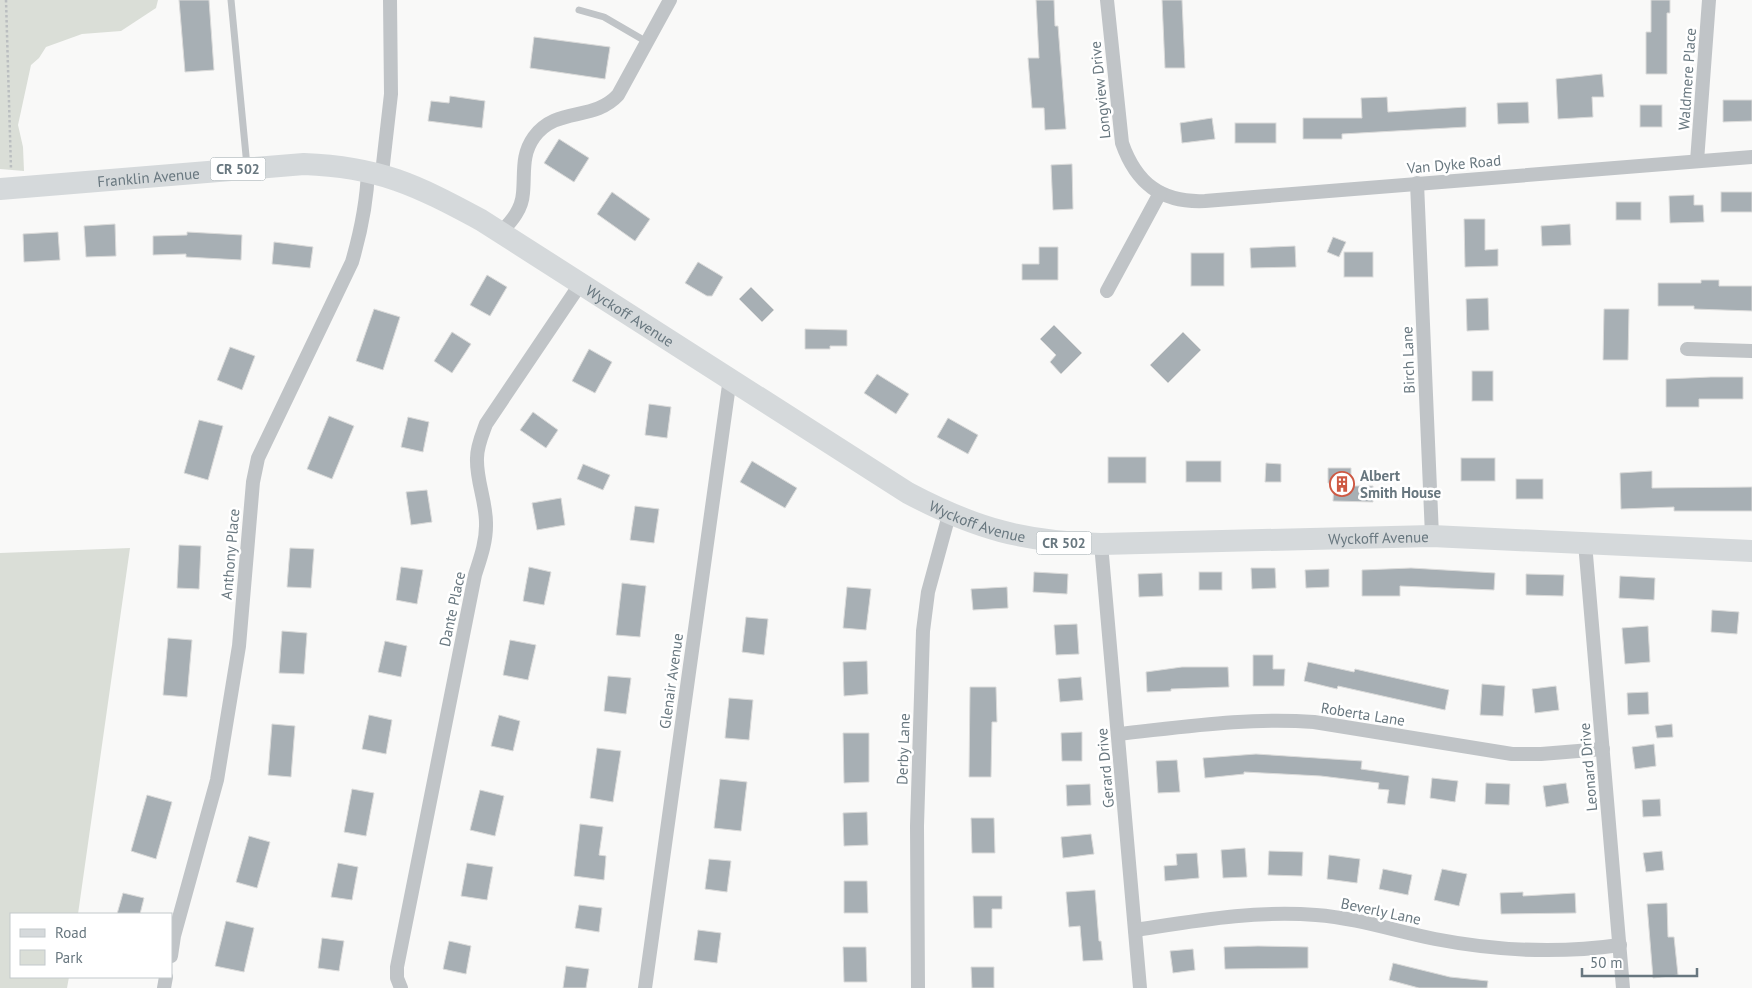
<svg xmlns="http://www.w3.org/2000/svg" width="1752" height="988" viewBox="0 0 1752 988" font-family="'PT Sans',sans-serif">
<style>
.green{fill:#daded7}
.building{fill:#a7afb4;stroke:#dbdbda}
.lines{fill:none;stroke-linecap:round;stroke-linejoin:round}
.path{stroke:#babec0;stroke-width:2.5;stroke-dasharray:2.5 2.5;stroke-linecap:butt}
.service{stroke:#c0c4c7;stroke-width:7}
.minor{stroke:#c0c4c7;stroke-width:14}
.primary{stroke:#d5d9db;stroke-width:22}
.labels{text-anchor:middle;dominant-baseline:central;stroke-width:5;stroke-linejoin:round;paint-order:stroke}
.shield{fill:#fff;stroke:#95a0a5;stroke-width:1}
.shield-label{font-size:14px;font-weight:bold;fill:#68777f}
.street-label{font-size:15px;fill:#68777f;stroke:#fff}
.poi-label{font-size:15px;font-weight:bold;fill:#68777f;stroke:#fff;text-anchor:start}
</style>
<rect width="100%" height="100%" fill="#f9f9f8"/>
<g class="green">
<polygon points="0,0 158,0 156,8 121,31 82,34 46,47 39,58 31,65 18,125 23,147 24,171 0,169"/>
<polygon points="130,548 78,914 11,914 11,977 69,977 67,988 0,988 0,553"/>
</g>
<g class="building">
<polygon points="179,0 209,0 214,70 185,72"/>
<polygon points="1036,0 1054,0 1055,26 1058,26 1066,129 1045,130 1044,108 1032,108 1028,58 1039,58"/>
<polygon points="1162,0 1182,0 1185,68 1165,68"/>
<polygon points="1651,0 1670,0 1670,13 1667,13 1667,74 1646,74 1646,32 1651,32"/>
<polygon points="534,37 610,47 605,79 530,68"/>
<polygon points="1602,74 1604,97 1592,97 1593,117 1558,119 1556,79"/>
<polygon points="450,96 485,101 482,128 428,121 431,101 449,103"/>
<polygon points="1387,97 1388,112 1466,107 1466,127 1342,134 1342,139 1303,139 1303,118 1362,118 1361,98"/>
<polygon points="1723,100 1752,100 1752,121 1723,122"/>
<polygon points="1528,102 1529,123 1498,124 1497,103"/>
<rect x="1640" y="105" width="22" height="22"/>
<polygon points="1212,118 1215,139 1182,143 1180,123"/>
<rect x="1235" y="123" width="41" height="20"/>
<polygon points="559,139 589,158 574,182 544,163"/>
<polygon points="1072,164 1073,209 1053,210 1051,165"/>
<polygon points="612,192 650,219 635,241 597,214"/>
<rect x="1721" y="192" width="31" height="20"/>
<polygon points="1694,195 1694,205 1703,205 1704,222 1670,223 1669,196"/>
<rect x="1616" y="202" width="25" height="18"/>
<polygon points="1464,219 1485,219 1485,250 1498,249 1498,266 1465,267"/>
<polygon points="115,224 116,256 86,257 84,226"/>
<polygon points="1570,224 1571,245 1542,246 1541,226"/>
<polygon points="58,232 60,260 24,262 23,234"/>
<polygon points="187,232 242,235 241,260 186,257 186,254 153,255 153,236 187,235"/>
<polygon points="1333,237 1346,242 1339,257 1327,252"/>
<polygon points="274,242 313,247 310,268 272,264"/>
<polygon points="1295,246 1296,267 1251,268 1250,248"/>
<polygon points="1039,247 1058,247 1058,280 1022,280 1022,264 1039,264"/>
<rect x="1344" y="252" width="29" height="25"/>
<rect x="1191" y="253" width="33" height="33"/>
<polygon points="698,262 723,277 712,296 707,296 685,283"/>
<polygon points="487,275 507,287 490,316 470,305"/>
<polygon points="1701,280 1719,280 1719,286 1752,286 1752,311 1694,309 1694,306 1658,306 1658,283 1701,283"/>
<polygon points="751,287 774,310 762,322 739,299"/>
<polygon points="1488,298 1489,330 1467,331 1466,299"/>
<polygon points="374,309 400,317 383,370 356,361"/>
<polygon points="1604,309 1629,309 1628,360 1603,360"/>
<polygon points="1054,325 1082,353 1061,374 1050,362 1056,355 1040,339"/>
<polygon points="805,329 847,330 847,346 830,346 830,349 805,349"/>
<polygon points="452,332 471,344 452,373 434,361"/>
<polygon points="1183,332 1201,350 1168,383 1150,365"/>
<polygon points="230,347 255,356 242,390 217,380"/>
<polygon points="589,349 612,362 595,393 572,381"/>
<rect x="1472" y="371" width="21" height="30"/>
<polygon points="877,374 909,394 896,414 864,393"/>
<polygon points="1711,377 1743,377 1743,399 1699,399 1699,407 1666,407 1666,379"/>
<polygon points="649,404 671,407 667,438 645,435"/>
<polygon points="533,412 558,430 546,448 520,430"/>
<polygon points="329,416 354,426 332,479 307,469"/>
<polygon points="408,417 429,422 423,452 401,447"/>
<polygon points="948,418 978,435 968,454 937,437"/>
<polygon points="199,420 223,426 208,480 184,473"/>
<rect x="1108" y="457" width="38" height="26"/>
<rect x="1461" y="458" width="34" height="23"/>
<polygon points="752,461 797,488 785,508 740,482"/>
<rect x="1186" y="461" width="35" height="21"/>
<polygon points="1266,463 1281,464 1281,482 1265,482"/>
<polygon points="583,464 610,475 603,490 577,479"/>
<polygon points="1328,468 1351,468 1351,486 1373,486 1373,502 1333,501 1334,483 1328,483"/>
<polygon points="1652,471 1652,488 1752,487 1752,511 1674,511 1674,507 1621,509 1620,473"/>
<rect x="1516" y="479" width="27" height="20"/>
<polygon points="427,490 432,522 411,525 406,492"/>
<polygon points="561,498 565,525 537,530 532,503"/>
<polygon points="635,506 659,509 654,543 630,540"/>
<polygon points="179,545 201,546 199,589 177,588"/>
<polygon points="290,548 314,549 311,588 287,587"/>
<polygon points="401,567 423,570 417,604 396,600"/>
<polygon points="529,567 551,572 544,605 523,601"/>
<polygon points="1251,568 1275,568 1276,588 1252,589"/>
<polygon points="1411,568 1495,573 1494,590 1400,586 1400,596 1362,596 1362,570"/>
<polygon points="1329,569 1329,587 1306,588 1305,570"/>
<polygon points="1034,572 1068,574 1067,594 1033,592"/>
<rect x="1199" y="572" width="23" height="18"/>
<polygon points="1162,573 1163,596 1139,597 1138,574"/>
<polygon points="1526,574 1564,575 1563,596 1526,595"/>
<polygon points="1620,576 1655,578 1654,600 1619,598"/>
<polygon points="622,583 646,586 640,637 616,635"/>
<polygon points="847,587 871,589 866,630 843,628"/>
<polygon points="1007,587 1008,608 973,610 971,589"/>
<polygon points="1712,610 1739,612 1737,634 1711,632"/>
<polygon points="746,617 768,619 764,655 742,652"/>
<polygon points="1077,624 1079,654 1056,655 1054,625"/>
<polygon points="1648,626 1650,662 1625,664 1622,628"/>
<polygon points="282,631 307,633 304,674 279,673"/>
<polygon points="168,638 192,640 187,697 163,695"/>
<polygon points="510,640 536,645 528,680 503,675"/>
<polygon points="385,641 407,646 401,677 378,672"/>
<polygon points="1253,655 1273,655 1273,669 1285,669 1284,686 1253,686"/>
<polygon points="867,661 868,694 844,696 843,662"/>
<polygon points="1308,662 1354,672 1355,669 1449,690 1445,710 1338,686 1337,689 1304,681"/>
<polygon points="1228,667 1229,687 1171,689 1171,691 1147,692 1146,672 1182,667"/>
<polygon points="608,676 631,678 626,714 604,711"/>
<polygon points="1081,677 1083,700 1060,702 1058,679"/>
<polygon points="1482,684 1505,686 1503,716 1480,715"/>
<polygon points="1556,686 1559,710 1535,713 1532,689"/>
<polygon points="970,687 996,687 997,722 992,722 991,777 969,777"/>
<polygon points="1648,692 1649,714 1628,715 1627,693"/>
<polygon points="729,698 753,700 749,740 725,738"/>
<polygon points="369,715 392,720 386,754 362,749"/>
<polygon points="499,715 520,721 513,751 491,746"/>
<polygon points="272,724 295,726 291,777 268,775"/>
<polygon points="1672,724 1673,737 1657,738 1655,726"/>
<polygon points="1082,732 1082,761 1062,761 1061,733"/>
<polygon points="843,733 869,733 869,782 844,783"/>
<polygon points="1654,744 1656,766 1635,769 1632,747"/>
<polygon points="597,748 621,751 613,802 590,798"/>
<polygon points="1256,754 1362,761 1361,769 1409,776 1405,805 1387,803 1389,790 1378,789 1379,783 1321,776 1244,772 1244,774 1205,778 1203,758"/>
<polygon points="1177,760 1180,792 1158,793 1156,761"/>
<polygon points="1432,778 1458,781 1455,802 1430,798"/>
<polygon points="720,779 747,782 741,831 714,828"/>
<polygon points="1486,783 1510,784 1509,805 1485,804"/>
<polygon points="1566,783 1569,803 1546,807 1543,786"/>
<polygon points="1090,784 1091,805 1067,806 1066,785"/>
<polygon points="352,789 374,793 366,836 344,832"/>
<polygon points="480,790 504,796 495,836 470,830"/>
<polygon points="147,795 172,802 156,859 131,851"/>
<polygon points="1660,799 1661,816 1643,817 1642,800"/>
<polygon points="867,812 868,845 844,846 843,813"/>
<polygon points="971,818 994,818 995,853 972,853"/>
<polygon points="580,824 603,827 599,855 606,856 604,880 574,876"/>
<polygon points="1091,834 1094,854 1063,858 1061,837"/>
<polygon points="249,836 270,842 257,888 236,882"/>
<polygon points="1245,848 1247,877 1223,878 1221,850"/>
<polygon points="1269,851 1303,852 1302,876 1268,875"/>
<polygon points="1662,851 1664,870 1646,872 1643,853"/>
<polygon points="1197,853 1199,878 1165,881 1164,866 1177,865 1176,854"/>
<polygon points="1329,855 1360,859 1357,883 1327,879"/>
<polygon points="709,859 731,861 727,892 705,889"/>
<polygon points="338,863 358,867 352,900 331,897"/>
<polygon points="467,863 493,867 487,900 461,896"/>
<polygon points="1383,869 1412,875 1408,895 1379,889"/>
<polygon points="1442,869 1467,874 1459,906 1434,900"/>
<polygon points="844,881 867,881 868,913 844,913"/>
<polygon points="1095,890 1099,941 1101,941 1103,960 1083,961 1080,926 1069,927 1066,892"/>
<polygon points="1523,892 1523,896 1575,893 1576,913 1501,914 1500,893"/>
<polygon points="123,893 144,898 140,914 117,914"/>
<polygon points="973,896 1002,896 1002,909 992,909 992,928 974,928"/>
<polygon points="1667,903 1668,937 1674,937 1678,975 1653,978 1647,904"/>
<polygon points="579,905 602,908 599,932 575,928"/>
<polygon points="226,921 254,928 244,972 215,966"/>
<polygon points="698,930 721,933 717,963 694,960"/>
<polygon points="322,938 344,941 339,971 318,968"/>
<polygon points="449,941 471,946 466,974 443,969"/>
<polygon points="1258,946 1308,947 1308,968 1225,969 1224,947"/>
<polygon points="843,947 866,947 867,982 844,982"/>
<polygon points="1193,949 1195,970 1173,973 1170,951"/>
<polygon points="1393,963 1450,977 1488,981 1487,988 1419,988 1389,980"/>
<polygon points="566,966 589,969 586,988 563,988"/>
<polygon points="971,967 994,967 994,988 972,988"/>
</g>
<g class="lines">
<polyline class="path" points="6,0 11,169"/>
<g class="service">
<polyline points="231,0 247,166"/>
<polyline points="579,10 604,17 647,42"/>
</g>
<g class="minor">
<path d="M 1107,0 L 1122,143 C 1136,183 1161,203 1205,201 L 1752,157"/>
<polyline points="1697,161 1709,0"/>
<polyline points="382,173 391,94 390,0"/>
<polyline points="1417,183 1432,536"/>
<path d="M 501,232 C 512,221 522,209 523,193 C 525,173 521,155 534,137 C 557,106 593,122 618,95 L 670,0"/>
<polyline points="1107,291 1160,193"/>
<polyline points="1687,349 1752,351"/>
<polyline points="1585,543 1623,988"/>
<polyline points="1101,544 1140,988"/>
<path d="M 1118,734 C 1184,727 1248,717 1314,722 L 1512,754 L 1541,754 L 1603,749"/>
<path d="M 1135,930 C 1195,921 1255,910 1316,915 C 1357,918 1395,931 1435,939 C 1497,951 1557,954 1620,945"/>
<path d="M 171,956 L 174,936 L 217,780 L 239,646 L 253,482 L 258,458 L 352,262 C 361,231 367,202 368,170"/>
<polyline points="164,988 166,977"/>
<path d="M 401,988 L 397,978 L 397,967 L 475,575 C 480,559 486,543 486,526 C 487,503 476,481 477,458 C 477,446 482,435 486,424 L 581,283"/>
<polyline points="645,988 730,378"/>
<polyline points="918,988 917,826 923,631 928,592 949,515"/>
</g>
<path class="primary" id="s1" d="M 0,189 L 304,164 C 380,167 416,185 481,220 L 908,493 C 976,529 1025,542 1101,544 L 1432,536 L 1752,551"/>
</g>
<defs>
<symbol id="building-ring" viewBox="-11 -11 22 22"><circle r="9.5" fill="#fff" stroke="#ce5943" stroke-width="1.5"/><path d="M-4-6H4V6H1V3H-1V6H-4ZM-2.5-4.3h1.7v1.8h-1.7ZM.8-4.3h1.7v1.8H.8ZM-2.5-1h1.7V.8h-1.7ZM.8-1h1.7V.8H.8Z" fill="#ce5943"/></symbol>
</defs>
<g fill-rule="evenodd">
<use href="#building-ring" x="1328" y="470" width="28" height="28"/>
</g>
<g class="labels">
<g class="shield">
<rect x="210.5" y="157.5" width="55" height="23" rx="4"/>
<rect x="1036.5" y="531.5" width="55" height="23" rx="4"/>
</g>
<g class="shield-label">
<text x="238" y="169">CR 502</text>
<text x="1064" y="543">CR 502</text>
</g>
<g class="street-label">
<text transform="translate(1687 79) rotate(-86)">Waldmere Place</text>
<text transform="translate(1100 90) rotate(-96)">Longview Drive</text>
<text transform="translate(1454 164) rotate(-5)">Van Dyke Road</text>
<text stroke="none"><textPath href="#s1" startOffset="149">Franklin Avenue</textPath></text>
<text stroke="none"><textPath href="#s1" startOffset="670">Wyckoff Avenue</textPath></text>
<text transform="translate(1408 360) rotate(-92)">Birch Lane</text>
<text stroke="none"><textPath href="#s1" startOffset="1075">Wyckoff Avenue</textPath></text>
<text stroke="none"><textPath href="#s1" startOffset="1479">Wyckoff Avenue</textPath></text>
<text transform="translate(230 554) rotate(-85)">Anthony Place</text>
<text transform="translate(452 609) rotate(-78)">Dante Place</text>
<text transform="translate(671 681) rotate(-82)">Glenair Avenue</text>
<text transform="translate(1363 714) rotate(9)">Roberta Lane</text>
<text transform="translate(903 749) rotate(-88)">Derby Lane</text>
<text transform="translate(1588 767) rotate(-95)">Leonard Drive</text>
<text transform="translate(1105 768) rotate(-95)">Gerard Drive</text>
<text transform="translate(1381 911) rotate(12)">Beverly Lane</text>
</g>
<g class="poi-label">
<text x="1360" y="475">Albert<tspan x="1360" dy="17">Smith House</tspan></text>
</g>
</g>
<rect x="10" y="913" width="162" height="65" fill="#ffffff" stroke="#c3c9cc"/>
<rect x="20" y="929" width="25" height="8" fill="#d5d9db" stroke="#c3c9cc"/>
<text x="55" y="938" font-size="15" fill="#68777f">Road</text>
<rect x="20" y="950" width="25" height="15" fill="#daded7" stroke="#c3c9cc"/>
<text x="55" y="963" font-size="15" fill="#68777f">Park</text>
<path d="M1582 968v8h115v-8" fill="none" stroke="#68777f" stroke-width="2.5"/>
<text x="1590" y="968" font-size="15" fill="#68777f" stroke="#ffffff" stroke-width="4" paint-order="stroke">50 m</text>
</svg>
